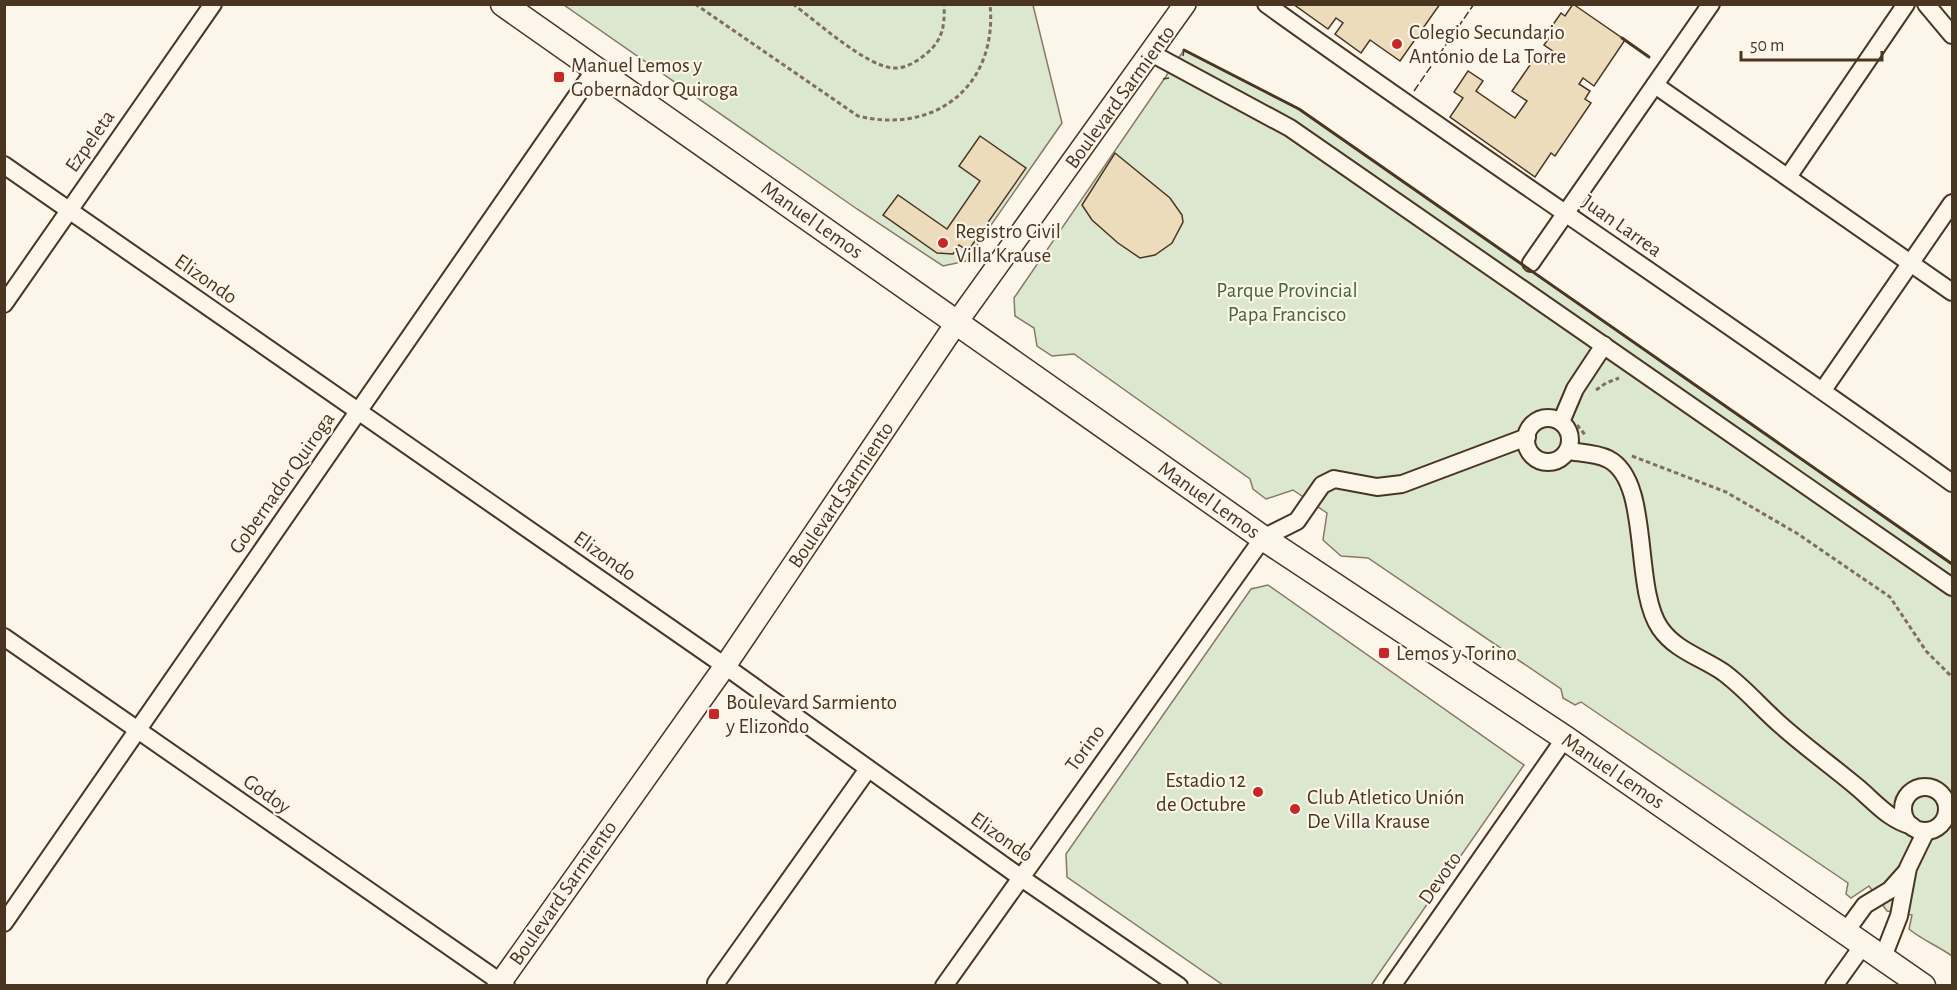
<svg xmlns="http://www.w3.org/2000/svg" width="1957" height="990" viewBox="0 0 1957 990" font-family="'Alegreya Sans',sans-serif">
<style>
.green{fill:#dce7d0;stroke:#887966;stroke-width:1.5}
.building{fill:#ecdcbc;stroke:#4a3520;stroke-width:1.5}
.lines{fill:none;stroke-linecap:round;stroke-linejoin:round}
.minor-casing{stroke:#4a3520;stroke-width:20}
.tertiary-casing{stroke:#4a3520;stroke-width:24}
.secondary-casing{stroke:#4a3520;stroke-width:27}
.path{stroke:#7f6f5c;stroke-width:3;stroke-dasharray:4.5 3;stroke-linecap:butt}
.minor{stroke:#fbf6e9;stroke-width:16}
.tertiary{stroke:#fbf6e9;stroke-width:21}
.secondary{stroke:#fbf6e9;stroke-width:24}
.fence{stroke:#4a3520;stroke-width:1.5;stroke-dasharray:8 3;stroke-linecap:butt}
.wall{stroke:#4a3520;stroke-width:3}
.poi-dot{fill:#c62828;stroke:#fbf6e9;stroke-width:2}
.labels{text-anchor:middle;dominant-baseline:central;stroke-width:4.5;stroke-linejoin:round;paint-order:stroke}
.poi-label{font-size:21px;fill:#4a3520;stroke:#fbf6e9;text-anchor:start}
.street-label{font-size:21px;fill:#4a3520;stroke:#fbf6e9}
.park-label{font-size:21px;fill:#436837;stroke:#fbf6e9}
</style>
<rect width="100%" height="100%" fill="#fbf6e9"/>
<g class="green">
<polygon points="564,5 1033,5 1062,123 966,261 943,266 857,209"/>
<path d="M 1184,50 L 1299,109 L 1952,564 L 1952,956 C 1938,946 1922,940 1909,929 L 1912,915 L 1887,911 L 1869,886 L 1851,898 L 1846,894 L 1848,883 L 1581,702 L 1575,705 L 1563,698 L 1561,689 L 1368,558 L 1341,556 L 1323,540 L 1327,513 L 1293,490 L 1266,499 L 1253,489 L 1250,479 L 1074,354 L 1052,356 L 1037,346 L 1034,328 L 1015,316 L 1014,298 Z"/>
<polygon points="1268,585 1524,765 1371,985 1223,985 1067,877 1066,854 1251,589"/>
</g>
<g class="building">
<polygon points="1293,4 1440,4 1400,61 1370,40 1361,53 1335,34 1343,23 1336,18 1328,29"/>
<polygon points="1573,4 1625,40 1594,86 1583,78 1579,84 1590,91 1585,99 1591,103 1555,156 1551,153 1535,177 1450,117 1463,98 1454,92 1468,71 1483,81 1476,91 1515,118 1527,101 1512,91 1537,55 1550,64 1557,54 1544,45 1554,31 1550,29 1561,13 1565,16"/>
<polygon points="980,136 1026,168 968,251 959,245 953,254 937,253 883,215 898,195 947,229 980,181 959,166"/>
<polygon points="1115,153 1170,198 1182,215 1183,222 1172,243 1155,255 1140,258 1118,243 1092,220 1082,205"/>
</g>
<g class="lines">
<defs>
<g id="minor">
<path d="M 1266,4 C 1493,167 1726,320 1952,483"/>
<polyline points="1926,4 1952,35"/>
<polyline points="1151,53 1290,128 1952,587"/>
<polyline points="1655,85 1952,292"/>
<polyline points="4,165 725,666 1020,877 1179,986"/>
<polyline points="1788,177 1906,4"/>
<polyline points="1531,263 1711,4"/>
<polyline points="4,304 213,4"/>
<polyline points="1823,390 1952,203"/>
<circle cx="1548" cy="440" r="22"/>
<polyline points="1561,422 1575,389 1604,345"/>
<path d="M 1568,451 C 1581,453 1596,453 1608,459 C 1652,481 1632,587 1660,628 C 1676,651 1701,657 1723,672 C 1745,688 1762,709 1783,727 C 1807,748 1833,767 1857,787 C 1876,803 1888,819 1912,826"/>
<polyline points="4,637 506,986"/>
<circle cx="1925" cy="809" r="22"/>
<polyline points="4,923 596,68"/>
<polyline points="1846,931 1865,905 1890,890 1906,872"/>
<polyline points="1883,957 1899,916 1908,868 1926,831"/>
<polyline points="716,983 868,769"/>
<polyline points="944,986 1263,538 1297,521 1322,485 1334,479 1377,487 1402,484 1527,437"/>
<polyline points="1392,986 1565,738"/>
<polyline points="1834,986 1864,944"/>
</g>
<polyline id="tertiary" points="498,986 725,666 957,322 1185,4"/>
<polyline id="secondary" points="503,4 1263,538 1565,738 1923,986"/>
</defs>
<use href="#minor" class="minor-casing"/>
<use href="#tertiary" class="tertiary-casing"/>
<use href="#secondary" class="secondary-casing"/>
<g class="path">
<path d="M 695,4 L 858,116 C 936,135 998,85 990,4"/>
<path d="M 793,4 C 817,22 866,66 893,68 C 906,69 917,61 926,54 C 943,40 945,25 944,4"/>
<polyline points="1596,390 1606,383 1619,378"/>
<polyline points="1577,425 1586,436"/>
<polyline points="1632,456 1726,492 1798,534 1890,597 1926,651 1952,677"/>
</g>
<use href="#minor" class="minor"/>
<use href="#tertiary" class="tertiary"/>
<use href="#secondary" class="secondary"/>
<g class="fence">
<polyline points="1183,56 1184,50"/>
<polyline points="1163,79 1169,78"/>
<polyline points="1414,91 1474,4"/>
</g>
<g class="wall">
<polyline points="1622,38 1649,57"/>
<polyline points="1184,50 1299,109 1952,564"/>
</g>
</g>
<g class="poi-dot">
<circle cx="1397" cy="44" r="6"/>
<rect x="553" y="71" width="12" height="12" rx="3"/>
<circle cx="943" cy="243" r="6"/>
<rect x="1378" y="647" width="12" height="12" rx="3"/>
<rect x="708" y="708" width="12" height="12" rx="3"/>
<circle cx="1258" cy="792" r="6"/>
<circle cx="1295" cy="809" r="6"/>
</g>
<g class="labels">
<g class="poi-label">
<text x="1409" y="32">Colegio Secundario<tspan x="1409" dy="24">Antonio de La Torre</tspan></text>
<text x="571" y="65">Manuel Lemos y<tspan x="571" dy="24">Gobernador Quiroga</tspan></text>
<text x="955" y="231">Registro Civil<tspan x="955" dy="24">Villa Krause</tspan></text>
<text x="1396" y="653">Lemos y Torino</text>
<text x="726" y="702">Boulevard Sarmiento<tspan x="726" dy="24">y Elizondo</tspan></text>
<text x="1246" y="780" text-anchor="end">Estadio 12<tspan x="1246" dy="24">de Octubre</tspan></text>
<text x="1307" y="797">Club Atletico Unión<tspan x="1307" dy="24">De Villa Krause</tspan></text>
</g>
<g class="street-label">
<text transform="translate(1120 97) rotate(-54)">Boulevard Sarmiento</text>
<text transform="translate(90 141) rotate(-55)">Ezpeleta</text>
<text transform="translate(812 220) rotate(35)">Manuel Lemos</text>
<text transform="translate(1622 226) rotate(35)">Juan Larrea</text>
<text transform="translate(206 279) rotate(35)">Elizondo</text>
<text transform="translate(282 483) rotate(-55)">Gobernador Quiroga</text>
<text transform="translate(841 495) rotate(-56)">Boulevard Sarmiento</text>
<text transform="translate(1209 500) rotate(35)">Manuel Lemos</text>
<text transform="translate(605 556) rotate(35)">Elizondo</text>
<text transform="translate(1085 748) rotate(-54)">Torino</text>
<text transform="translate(1613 771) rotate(34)">Manuel Lemos</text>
<text transform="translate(267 794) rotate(35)">Godoy</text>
<text transform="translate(1002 837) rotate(35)">Elizondo</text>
<text transform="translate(1440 878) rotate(-55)">Devoto</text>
<text transform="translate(563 893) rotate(-55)">Boulevard Sarmiento</text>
</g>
<g class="park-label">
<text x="1287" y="290">Parque Provincial<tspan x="1287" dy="24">Papa Francisco</tspan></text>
</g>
</g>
<rect width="1957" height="990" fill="none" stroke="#4a3520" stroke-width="12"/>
<path d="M1741 51v9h141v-9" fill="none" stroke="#4a3520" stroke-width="3"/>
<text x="1750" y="51" font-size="18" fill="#4a3520" stroke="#fbf6e9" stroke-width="4.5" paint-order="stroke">50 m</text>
</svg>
